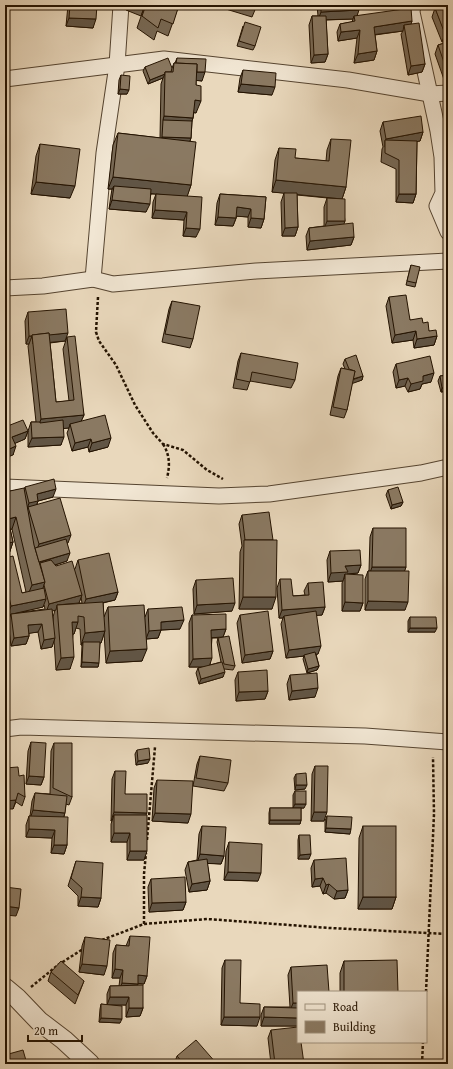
<svg xmlns="http://www.w3.org/2000/svg" width="453" height="1069" viewBox="0 0 453 1069" font-family="'Gentium Book Plus',serif">
<style>
.lines{fill:none;stroke-linecap:round;stroke-linejoin:round}
.minor-casing{stroke:#554430;stroke-width:17}
.tertiary-casing{stroke:#554430;stroke-width:21}
.path{stroke:#241301;stroke-width:2.5;stroke-dasharray:3 2;stroke-linecap:butt}
.minor{stroke:#f1e6d3;stroke-width:15}
.tertiary{stroke:#f1e6d3;stroke-width:19}
.wall{fill:#776854;stroke:#241301;fill-rule:evenodd}
.shaded-wall{fill:#615545;stroke:#241301}
.building{fill:#8a7962;stroke:#241301}
</style>
<rect width="100%" height="100%" fill="#e9d8bc"/>
<filter id="stains"><feTurbulence type="fractalNoise" baseFrequency=".005" numOctaves="4"/><feColorMatrix values="0 0 0 0 .2 0 0 0 0 .09 0 0 0 0 .02 0 0 0 .5 -.17"/></filter>
<radialGradient id="worn" r=".72"><stop offset=".6" stop-color="#630" stop-opacity="0"/><stop offset="1" stop-color="#630" stop-opacity=".3"/></radialGradient>
<g class="lines">
<defs>
<g id="minor">
<polyline points="413,5 412,12 438,131 442,157 443,193 437,206 448,232"/>
<polyline points="5,79 164,59 348,80 430,94 448,93"/>
<polyline points="93,279 104,153 117,65 121,5"/>
<polyline points="5,288 43,286 93,279 113,284 256,271 448,261"/>
<polyline points="5,487 219,496 269,494 421,473 448,467"/>
<polyline points="5,729 21,727 365,736 448,742"/>
</g>
<polyline id="tertiary" points="5,988 17,998 39,1021 64,1040 90,1064"/>
</defs>
<use href="#minor" class="minor-casing"/>
<use href="#tertiary" class="tertiary-casing"/>
<g class="path">
<polyline points="98,297 96,332 99,341 116,365 135,405 153,433 163,444 183,450 207,470 223,479"/>
<path d="M 163,444 C 170,455 170,466 167,478"/>
<polyline points="147,840 155,747"/>
<polyline points="144,924 144,874 146,853"/>
<polyline points="102,940 144,924 207,919 330,928 428,933 448,934"/>
<polyline points="31,987 58,965 83,949"/>
<polyline points="426,992 434,814 433,757"/>
<polyline points="422,1064 423,1042"/>
</g>
<use href="#minor" class="minor"/>
<use href="#tertiary" class="tertiary"/>
</g>
<g class="wall">
<polygon points="68,5 97,5 93,28 66,26"/>
<polygon points="128,5 145,5 141,16 126,10"/>
<polygon points="145,5 179,5 168,36 157,31 154,40 137,28"/>
<polygon points="216,5 257,5 252,17 216,6"/>
<polygon points="317,5 359,5 357,16 412,21 411,24 425,64 422,72 408,75 401,34 403,31 375,35 377,51 374,60 354,63 357,38 338,41 337,32 340,24 352,22 353,19 326,20 328,54 325,62 311,63 309,25 312,16 318,16"/>
<polygon points="435,8 448,40 442,42 432,17"/>
<polygon points="243,26 255,46 253,50 237,46"/>
<polygon points="448,42 448,88 447,88 435,54 438,45"/>
<polygon points="177,58 202,81 196,80 196,113 194,112 193,118 192,121 191,138 190,141 191,185 187,196 196,237 183,236 184,220 152,218 153,202 156,194 151,194 146,212 109,209 111,195 112,189 108,189 113,145 118,133 160,138 161,84 163,78 148,84 143,71 145,67 172,68 174,63 175,63"/>
<polygon points="243,70 272,95 238,92 240,78"/>
<polygon points="121,75 127,94 118,94 119,80"/>
<polygon points="383,122 423,132 420,141 417,141 416,194 413,203 396,202 396,169 381,162 382,149 383,147 380,131"/>
<polygon points="331,139 346,187 342,199 345,221 343,224 354,237 351,245 307,250 306,236 309,228 324,226 324,207 327,198 338,199 297,195 298,227 295,236 282,236 281,202 284,193 285,193 272,192 275,160 279,148 295,158 326,161 327,150"/>
<polygon points="40,144 70,198 31,194 36,156"/>
<polygon points="220,194 266,197 264,219 261,228 248,227 248,217 237,216 233,226 215,225 217,203"/>
<polygon points="411,265 416,283 415,287 406,285"/>
<polygon points="389,297 410,320 423,323 429,331 437,336 434,345 414,348 413,340 392,343 386,306"/>
<polygon points="172,301 193,339 190,348 162,342 169,309"/>
<polygon points="28,312 65,341 50,343 56,402 69,401 63,349 67,337 84,415 81,421 108,447 89,452 88,447 72,451 67,433 69,428 63,428 61,445 28,447 28,431 25,439 15,443 13,455 5,427 28,431 31,422 36,422 28,346 29,344 26,344 25,321"/>
<polygon points="241,353 295,380 291,388 250,381 247,390 233,388 238,361"/>
<polygon points="345,359 363,376 362,380 352,383 347,410 344,418 330,415 338,376 341,368 345,369 343,364"/>
<polygon points="396,364 431,382 422,384 420,389 408,392 405,386 396,388 393,372"/>
<polygon points="448,375 448,402 447,394 448,391 441,392 438,381 440,376"/>
<path d="M 25,487 L 53,497 L 38,501 L 37,504 L 68,543 L 67,543 L 67,561 L 55,565 L 56,566 L 75,569 L 78,560 L 118,592 L 115,600 L 103,603 L 104,617 L 108,607 L 145,617 L 148,609 L 180,629 L 161,630 L 158,638 L 146,639 L 142,661 L 106,663 L 104,633 L 101,643 L 100,643 L 98,667 L 81,667 L 82,645 L 81,645 L 80,629 L 76,628 L 74,634 L 73,634 L 70,669 L 56,670 L 54,640 L 52,647 L 41,649 L 38,632 L 29,633 L 29,636 L 26,644 L 11,646 L 8,622 L 11,614 L 8,615 L 7,609 L 5,614 L 5,558 L 22,593 L 26,592 L 12,529 L 10,529 L 13,542 L 9,554 L 5,555 L 5,492 L 24,489 ZM 81,597 L 82,603 L 79,603 ZM 44,605 L 45,609 L 15,613 L 43,607 ZM 55,610 L 53,617 L 53,623 L 52,611 Z"/>
<polygon points="388,490 403,502 401,506 391,509 386,495"/>
<polygon points="242,515 273,540 272,609 239,609 240,552 242,546 239,524"/>
<polygon points="373,528 406,567 404,571 405,610 365,610 365,579 368,571 369,571 370,537"/>
<polygon points="330,551 361,565 358,573 347,574 363,603 360,611 342,611 342,583 343,581 328,582 327,560"/>
<polygon points="280,579 293,596 305,595 304,591 308,583 325,607 322,615 316,615 318,654 316,654 319,666 317,670 307,673 303,659 304,656 286,658 281,624 283,618 279,618 277,588"/>
<polygon points="196,580 232,611 194,614 193,589"/>
<path d="M 192,615 L 226,629 L 223,637 L 235,666 L 233,670 L 224,669 L 223,677 L 199,684 L 196,673 L 198,668 L 203,667 L 189,667 L 189,623 ZM 212,638 L 218,638 L 217,642 L 221,662 L 210,665 Z"/>
<polygon points="240,615 273,651 270,659 242,663 237,623"/>
<polygon points="410,617 435,632 408,632 408,621"/>
<polygon points="238,672 268,691 265,699 236,701 235,680"/>
<polygon points="290,675 315,697 289,700 287,684"/>
<polygon points="31,742 44,777 41,785 26,784 28,751"/>
<polygon points="54,743 72,797 69,805 66,804 64,817 67,845 64,854 51,853 52,838 26,837 26,825 29,816 30,816 32,801 35,793 50,794 51,751"/>
<polygon points="137,750 148,763 136,765 135,754"/>
<polygon points="200,756 228,783 224,791 193,786 197,764"/>
<polygon points="315,766 324,821 311,821 312,774"/>
<polygon points="115,771 125,794 146,815 144,860 127,860 127,842 111,842 111,824 112,821 111,821 112,779"/>
<polygon points="296,774 305,789 295,790 294,778"/>
<polygon points="19,776 25,797 22,806 16,802 13,809"/>
<polygon points="157,780 188,823 152,821 154,788"/>
<polygon points="295,791 304,808 301,808 301,820 300,824 269,824 269,813 270,808 293,808 293,795"/>
<polygon points="327,816 350,834 325,832 325,821"/>
<polygon points="202,826 224,856 221,864 207,863 210,881 207,890 189,892 185,870 188,862 197,860 199,834"/>
<polygon points="363,826 396,897 392,909 358,909 359,838"/>
<polygon points="299,835 309,859 298,859 298,840"/>
<polygon points="229,842 258,881 224,880 226,851"/>
<polygon points="314,860 348,890 345,898 334,899 326,893 323,894 320,886 312,887 311,868"/>
<polygon points="76,861 101,898 98,907 78,906 78,896 68,886"/>
<polygon points="151,879 186,902 183,910 149,912 148,887"/>
<polygon points="130,936 147,976 144,984 138,984 137,986 143,1008 140,1016 126,1017 126,1005 116,1005 120,1023 99,1022 100,1009 101,1004 107,1005 107,994 110,986 119,986 120,978 112,978 113,953 116,945 126,946"/>
<polygon points="85,937 104,975 79,972 82,946"/>
<polygon points="225,960 240,1003 257,1026 221,1025 222,968"/>
<polygon points="344,961 398,992 340,992 340,973"/>
<polygon points="291,967 298,1026 261,1026 261,1015 264,1007 290,1007 288,975"/>
<polygon points="51,972 84,981 75,1004 48,981"/>
<polygon points="271,1030 304,1064 271,1064 268,1038"/>
<polygon points="177,1056 217,1064 174,1064"/>
</g>
<g class="shaded-wall">
<polygon points="359,10 356,19 354,16 353,19 318,20 321,12"/>
<polygon points="69,18 96,19 93,28 66,26"/>
<polygon points="412,21 409,30 404,25 403,31 371,35 374,27"/>
<polygon points="360,30 357,38 338,41 341,32"/>
<polygon points="448,33 448,40 442,42 445,34"/>
<polygon points="5,35 9,35 6,44 5,44"/>
<polygon points="377,51 374,60 354,63 358,54"/>
<polygon points="328,54 325,62 311,63 314,55"/>
<polygon points="425,64 422,72 408,75 411,66"/>
<polygon points="195,72 205,72 202,81 192,80"/>
<polygon points="165,74 163,78 148,84 150,80"/>
<polygon points="241,84 275,87 272,95 238,92"/>
<polygon points="120,89 129,90 127,94 118,94"/>
<polygon points="195,100 201,101 196,113 190,112"/>
<polygon points="164,116 193,118 189,129 163,120"/>
<polygon points="423,132 420,141 385,147 385,141 386,139"/>
<polygon points="162,137 191,138 188,146 159,145"/>
<polygon points="113,177 191,185 187,197 113,190 114,186 112,189 108,189"/>
<polygon points="276,180 346,187 342,199 272,192"/>
<polygon points="36,182 75,186 70,198 31,194"/>
<polygon points="399,194 416,194 413,203 396,202"/>
<polygon points="112,200 150,204 146,212 109,209"/>
<polygon points="237,207 251,209 248,217 234,216"/>
<polygon points="155,210 187,212 184,220 152,218"/>
<polygon points="218,217 236,218 233,226 215,225"/>
<polygon points="251,218 264,219 261,228 248,227"/>
<polygon points="327,221 345,221 342,230 324,229"/>
<polygon points="298,227 295,236 282,236 285,228"/>
<polygon points="186,228 200,229 196,237 183,236"/>
<polygon points="354,237 351,245 307,250 310,241"/>
<polygon points="416,331 413,340 392,343 395,335"/>
<polygon points="68,333 65,341 33,344 32,336"/>
<polygon points="29,336 32,336 29,344 26,344"/>
<polygon points="437,336 434,345 414,348 417,339"/>
<polygon points="434,373 431,382 422,384 420,389 408,392 411,384 423,376"/>
<polygon points="363,376 362,380 351,384 352,380"/>
<polygon points="408,378 405,386 396,388 399,380"/>
<polygon points="448,387 448,391 441,392 442,388"/>
<polygon points="84,415 79,426 70,424 69,428 37,431 41,419"/>
<polygon points="28,431 25,439 9,446 12,437"/>
<polygon points="64,437 61,445 28,447 32,438"/>
<polygon points="111,438 108,447 89,452 92,443"/>
<polygon points="91,439 88,447 72,451 75,443"/>
<polygon points="16,446 13,455 5,458 5,451"/>
<polygon points="56,489 53,497 38,501 35,509 28,507 27,511 26,512 29,503 37,494"/>
<polygon points="403,502 401,506 391,509 392,505"/>
<polygon points="16,517 12,529 5,531 8,519"/>
<polygon points="71,535 68,543 36,552 39,544"/>
<polygon points="13,542 9,554 5,555 5,544"/>
<polygon points="70,553 67,561 39,570 37,563"/>
<polygon points="361,565 358,573 347,574 345,579 345,574 343,581 328,582 331,573 345,566"/>
<polygon points="372,567 406,567 403,576 369,576"/>
<polygon points="45,582 41,594 27,597 32,585"/>
<polygon points="118,592 115,600 83,607 86,599"/>
<polygon points="82,595 79,603 57,605 56,610 46,613 49,604"/>
<polygon points="243,597 276,597 272,609 239,609"/>
<polygon points="46,599 43,607 8,615 11,606"/>
<polygon points="368,601 408,602 405,610 365,610"/>
<polygon points="345,602 363,603 360,611 342,611"/>
<polygon points="235,603 232,611 194,614 197,605"/>
<polygon points="5,607 8,607 5,614"/>
<polygon points="325,607 322,615 284,618 284,616 283,618 279,618 282,610"/>
<polygon points="184,620 180,629 161,630 158,638 146,639 149,631 161,622"/>
<polygon points="72,622 78,622 74,634 68,634"/>
<polygon points="42,624 38,632 25,634 28,625"/>
<polygon points="410,628 437,628 435,632 408,632"/>
<polygon points="226,629 223,637 208,638 211,630"/>
<polygon points="105,631 101,643 83,644 83,642 82,645 81,645 85,633"/>
<polygon points="29,636 26,644 11,646 14,638"/>
<polygon points="55,638 52,647 41,649 44,640"/>
<polygon points="321,646 318,654 305,656 304,655 304,656 286,658 289,650"/>
<polygon points="147,649 142,661 106,663 110,651"/>
<polygon points="273,651 270,659 242,663 245,655"/>
<polygon points="74,657 70,669 56,670 61,658"/>
<polygon points="212,658 209,667 189,667 193,659"/>
<polygon points="82,662 99,663 98,667 81,667"/>
<polygon points="319,666 317,670 307,673 308,669"/>
<polygon points="225,672 223,677 199,684 201,679"/>
<polygon points="318,688 315,697 289,700 292,691"/>
<polygon points="268,691 265,699 236,701 239,692"/>
<polygon points="150,759 148,763 136,765 138,761"/>
<polygon points="29,776 44,777 41,785 26,784"/>
<polygon points="296,785 307,785 305,789 295,790"/>
<polygon points="16,800 13,809 5,809 5,801"/>
<polygon points="295,804 306,804 304,808 293,808"/>
<polygon points="33,810 65,813 62,822 30,819"/>
<polygon points="114,812 147,813 143,821 114,815 112,821 111,821"/>
<polygon points="314,812 327,812 324,821 311,821"/>
<polygon points="155,813 191,814 188,823 152,821"/>
<polygon points="270,820 301,820 300,824 269,824"/>
<polygon points="326,828 351,829 350,834 325,832"/>
<polygon points="29,829 55,830 52,838 26,837"/>
<polygon points="114,833 130,833 127,842 111,842"/>
<polygon points="54,845 67,845 64,854 51,853"/>
<polygon points="130,851 147,851 144,860 127,860"/>
<polygon points="200,854 224,856 221,864 197,863"/>
<polygon points="311,854 309,859 298,859 300,855"/>
<polygon points="228,872 261,873 258,881 224,880"/>
<polygon points="323,878 320,886 312,887 315,879"/>
<polygon points="210,881 207,890 189,892 192,884"/>
<polygon points="329,884 326,893 323,894 326,885"/>
<polygon points="348,890 345,898 334,899 337,891"/>
<polygon points="81,897 101,898 98,907 78,906"/>
<polygon points="363,897 396,897 392,909 358,909"/>
<polygon points="186,902 183,910 149,912 152,903"/>
<polygon points="5,906 19,908 16,916 5,915"/>
<polygon points="82,964 107,966 104,975 79,972"/>
<polygon points="115,969 123,970 120,978 112,978"/>
<polygon points="138,975 147,976 144,984 135,983"/>
<polygon points="122,983 138,984 134,992 119,991"/>
<polygon points="110,997 129,997 126,1005 107,1005"/>
<polygon points="293,1003 298,1003 298,1011 290,1011"/>
<polygon points="129,1008 143,1008 140,1016 126,1017"/>
<polygon points="224,1017 260,1017 257,1026 221,1025"/>
<polygon points="264,1017 298,1018 298,1026 261,1026"/>
<polygon points="101,1018 122,1019 120,1023 99,1022"/>
</g>
<g class="building">
<polygon points="70,5 97,5 96,19 69,18"/>
<polygon points="138,5 145,5 144,7"/>
<polygon points="146,5 179,5 173,24 161,19 158,28 142,16"/>
<polygon points="242,5 257,5 255,9"/>
<polygon points="321,5 359,5 359,10 321,12"/>
<polygon points="445,5 448,5 448,33 445,34 435,8"/>
<polygon points="411,8 412,21 374,27 377,51 358,54 360,30 341,32 340,24 355,21 354,16"/>
<polygon points="312,16 326,16 328,54 314,55"/>
<rect x="5" y="18" width="4" height="17"/>
<polygon points="245,22 261,27 255,46 239,41"/>
<polygon points="419,23 425,64 411,66 404,25"/>
<polygon points="448,42 448,74 438,45"/>
<polygon points="168,58 172,68 171,72 165,72 165,74 150,80 145,67"/>
<polygon points="177,58 206,59 205,72 197,72 197,64 176,63"/>
<polygon points="174,63 197,64 196,85 201,86 201,101 195,100 193,118 164,116 165,72 173,72"/>
<polygon points="243,70 276,73 275,87 241,84"/>
<polygon points="121,75 130,76 129,90 120,89"/>
<polygon points="421,116 423,132 386,139 383,122"/>
<polygon points="163,120 192,121 191,138 162,137"/>
<polygon points="118,133 196,142 191,185 113,177"/>
<polygon points="331,139 351,140 346,187 276,180 279,148 296,149 295,158 329,161"/>
<polygon points="385,140 417,141 416,194 399,194 399,160 385,153"/>
<polygon points="40,144 80,149 75,186 36,182"/>
<polygon points="114,186 151,189 150,204 112,200"/>
<polygon points="284,193 297,193 298,227 285,228"/>
<polygon points="156,194 202,197 200,229 186,228 187,212 155,210"/>
<polygon points="220,194 266,197 264,219 251,218 251,209 237,207 236,218 218,217"/>
<polygon points="327,198 345,199 345,221 327,221"/>
<polygon points="353,223 354,237 310,241 309,228"/>
<polygon points="411,265 420,267 416,283 407,281"/>
<polygon points="406,295 410,320 422,318 423,323 428,322 429,331 436,330 437,336 417,339 416,331 395,335 389,297"/>
<polygon points="172,301 200,306 193,339 165,334"/>
<polygon points="66,309 68,333 49,335 49,333 32,335 32,336 29,336 28,312"/>
<polygon points="49,333 56,402 74,400 67,337 75,336 84,415 41,419 32,335"/>
<polygon points="241,353 298,363 295,380 252,372 250,382 236,379"/>
<polygon points="356,355 363,376 353,379 355,371 349,369 345,359"/>
<polygon points="430,356 434,373 423,376 423,381 411,384 408,378 399,380 396,364"/>
<polygon points="341,368 355,371 347,410 333,407"/>
<polygon points="448,375 448,387 442,388 440,376"/>
<polygon points="105,415 111,438 92,443 91,439 75,443 70,424"/>
<polygon points="23,420 28,431 12,437 16,446 5,451 5,427"/>
<polygon points="63,420 64,437 32,438 31,422 40,422 40,423"/>
<polygon points="54,479 56,489 37,494 38,501 29,503 25,487"/>
<polygon points="398,487 403,502 392,505 388,490"/>
<polygon points="24,488 34,545 45,582 32,585 16,517 8,519 13,542 5,544 5,492"/>
<polygon points="60,498 71,535 39,544 28,507"/>
<polygon points="269,512 273,540 245,540 242,515"/>
<polygon points="373,528 406,528 406,567 372,567"/>
<polygon points="66,539 70,553 39,562 35,548"/>
<polygon points="244,540 277,540 276,597 243,597"/>
<polygon points="360,550 361,565 345,566 348,572 331,573 330,551"/>
<polygon points="109,553 118,592 86,599 78,560"/>
<polygon points="13,556 22,593 44,588 46,599 11,606 5,579 5,558"/>
<polygon points="51,560 56,566 72,561 82,595 49,604 44,585 45,582 40,563"/>
<polygon points="368,571 409,571 408,602 368,601"/>
<polygon points="345,574 363,575 363,603 345,602"/>
<polygon points="233,578 235,603 197,605 196,580"/>
<polygon points="280,579 291,579 293,596 309,595 308,583 323,582 325,607 282,610"/>
<polygon points="5,598 8,607 5,607"/>
<polygon points="103,602 105,631 85,633 84,617 78,616 78,622 72,622 74,657 61,658 57,605"/>
<polygon points="144,605 147,649 110,651 108,607"/>
<polygon points="182,607 184,620 161,622 161,630 149,631 148,609"/>
<polygon points="52,609 55,638 44,640 42,624 28,625 29,636 14,638 11,614"/>
<polygon points="268,611 273,651 245,655 240,615"/>
<polygon points="316,611 321,646 289,650 284,616"/>
<polygon points="226,614 226,629 211,630 212,658 193,659 192,615"/>
<polygon points="410,617 436,617 437,628 410,628"/>
<polygon points="229,636 235,666 224,664 218,638"/>
<polygon points="83,642 100,642 99,663 82,662"/>
<polygon points="315,652 319,666 308,669 304,655"/>
<polygon points="222,662 225,672 201,679 198,668"/>
<polygon points="267,670 268,691 239,692 238,672"/>
<polygon points="317,673 318,688 292,691 290,675"/>
<polygon points="31,742 46,743 44,777 29,776"/>
<polygon points="54,743 72,743 72,797 53,788"/>
<polygon points="149,748 150,759 138,761 137,750"/>
<polygon points="200,756 231,760 228,783 196,778"/>
<polygon points="315,766 328,766 327,812 314,812"/>
<polygon points="18,767 19,776 24,775 25,797 18,793 16,800 5,801 5,768"/>
<polygon points="115,771 126,771 125,794 147,794 147,813 114,812"/>
<polygon points="306,773 307,785 296,785 296,774"/>
<polygon points="157,780 193,781 191,814 155,813"/>
<rect x="295" y="791" width="11" height="13"/>
<polygon points="35,793 67,796 65,813 33,810"/>
<rect x="270" y="808" width="31" height="12"/>
<polygon points="114,815 147,815 147,851 130,851 130,833 114,833"/>
<polygon points="29,816 68,817 67,845 54,845 55,830 29,829"/>
<polygon points="327,816 352,817 351,829 326,828"/>
<polygon points="202,826 226,827 224,856 200,854"/>
<rect x="363" y="826" width="33" height="71"/>
<polygon points="299,835 310,835 311,854 300,855"/>
<polygon points="229,842 262,844 261,873 228,872"/>
<polygon points="346,858 348,890 337,891 329,884 326,885 323,878 315,879 314,860"/>
<polygon points="207,859 210,881 192,884 188,862"/>
<polygon points="76,861 103,863 101,898 81,897 82,888 71,878"/>
<polygon points="185,877 186,902 152,903 151,879"/>
<polygon points="5,887 21,889 19,908 5,906"/>
<polygon points="130,936 150,937 147,976 138,975 138,984 122,983 123,970 115,969 116,945 129,946"/>
<polygon points="85,937 110,940 107,966 82,964"/>
<polygon points="225,960 241,960 240,1003 260,1004 260,1017 224,1017"/>
<polygon points="397,960 398,992 344,992 344,961"/>
<polygon points="61,961 84,981 78,995 51,972"/>
<polygon points="327,965 329,992 298,992 298,1003 293,1003 291,967"/>
<polygon points="143,985 143,1008 129,1008 129,997 110,997 110,986"/>
<polygon points="101,1004 122,1006 122,1019 101,1018"/>
<polygon points="264,1007 298,1008 298,1018 264,1017"/>
<polygon points="298,1027 298,1042 301,1042 304,1064 275,1064 271,1030"/>
<polygon points="196,1040 217,1064 184,1064 177,1056"/>
<polygon points="23,1050 27,1064 5,1064 5,1055"/>
</g>
<rect width="453" height="1069" fill="none" stroke="#e9d8bc" stroke-width="20"/>
<rect x="6" y="6" width="441" height="1057" fill="none" stroke="#241301" stroke-width="2"/>
<rect x="10" y="10" width="433" height="1049" fill="none" stroke="#241301"/>
<rect x="297" y="991" width="130" height="52" fill="#f1e6d3" stroke="#9f927f"/>
<rect x="305" y="1004" width="20" height="6" fill="#f1e6d3" stroke="#9f927f"/>
<text x="333" y="1011" font-size="12" fill="#241301">Road</text>
<rect x="305" y="1021" width="20" height="12" fill="#8a7962" stroke="#9f927f"/>
<text x="333" y="1031" font-size="12" fill="#241301">Building</text>
<path d="M28 1035v6h54v-6" fill="none" stroke="#241301" stroke-width="2"/>
<text x="34" y="1035" font-size="12" fill="#241301" stroke="#f1e6d3" stroke-width="3" paint-order="stroke">20 m</text>
<rect width="100%" height="100%" filter="url(#stains)"/>
<rect width="100%" height="100%" fill="url(#worn)"/>
</svg>
